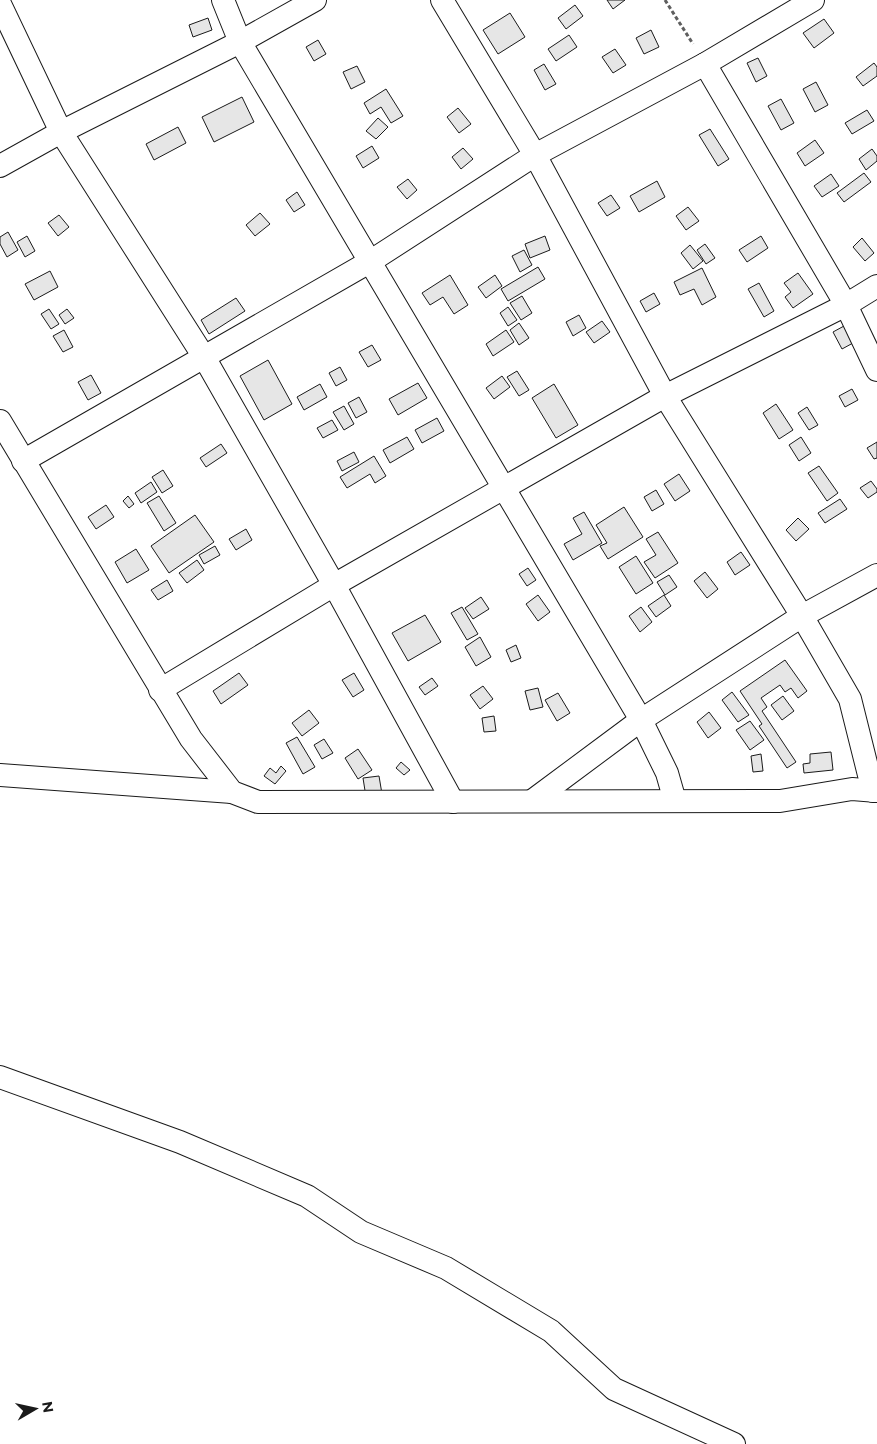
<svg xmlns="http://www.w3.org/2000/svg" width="877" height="1444" viewBox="0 0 877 1444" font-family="Montserrat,sans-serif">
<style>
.building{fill:#e6e6e6;stroke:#1a1a1a}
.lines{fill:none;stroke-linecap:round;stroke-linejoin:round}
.minor-casing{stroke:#1a1a1a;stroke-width:24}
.path{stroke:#5f5f5f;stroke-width:3;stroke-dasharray:4 2.5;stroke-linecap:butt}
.minor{stroke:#fff;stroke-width:22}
</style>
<rect width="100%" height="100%" fill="#fff"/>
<g class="building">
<polygon points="607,0 625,0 613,9"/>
<polygon points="575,5 583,16 566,29 558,18"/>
<polygon points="510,13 525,37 498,54 483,30"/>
<polygon points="208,18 212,30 193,37 189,25"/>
<polygon points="824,19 834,33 814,48 803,33"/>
<polygon points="651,30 659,47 644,54 636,38"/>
<polygon points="569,35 577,47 556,61 548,49"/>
<polygon points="318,40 326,54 314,61 306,47"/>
<polygon points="615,49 626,65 613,73 602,57"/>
<polygon points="758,58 767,76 756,82 747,63"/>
<polygon points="874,63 877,67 877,76 863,86 856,77"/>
<polygon points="544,64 556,84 545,90 534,70"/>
<polygon points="357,66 365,82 351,89 343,72"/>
<polygon points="816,82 828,105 815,112 803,89"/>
<polygon points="386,89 403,116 391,123 381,107 370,114 364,103"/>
<polygon points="242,97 254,122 214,142 202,117"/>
<polygon points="781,99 794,123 781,130 768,106"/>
<polygon points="458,108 471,124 459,133 447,117"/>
<polygon points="867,110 874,121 852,134 845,123"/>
<polygon points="378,118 388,127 376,139 366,131"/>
<polygon points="178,127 186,143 154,160 146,144"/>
<polygon points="710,129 729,159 718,166 699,135"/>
<polygon points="815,140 824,153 805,166 797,153"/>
<polygon points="372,146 379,158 363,168 356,156"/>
<polygon points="463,148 473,159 461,169 452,157"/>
<polygon points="872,149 877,156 877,161 866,170 859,159"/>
<polygon points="864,173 871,182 844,202 837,193"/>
<polygon points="831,174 839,186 822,197 814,186"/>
<polygon points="408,179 417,190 407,199 397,187"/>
<polygon points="657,181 665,197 639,212 630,196"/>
<polygon points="297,192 305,205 294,212 286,200"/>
<polygon points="611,195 620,208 607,216 598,203"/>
<polygon points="688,207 699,221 686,230 676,216"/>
<polygon points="260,213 270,224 255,236 246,225"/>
<polygon points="59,215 69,227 58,236 48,223"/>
<polygon points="8,232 18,250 7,257 0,244 0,237"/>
<polygon points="27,236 35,251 25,257 17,242"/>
<polygon points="545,236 550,250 530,258 525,244"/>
<polygon points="761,236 768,248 747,262 739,250"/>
<polygon points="862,238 874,253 865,261 853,247"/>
<polygon points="705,244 715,258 706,264 697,250"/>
<polygon points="690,245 703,261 693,269 681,253"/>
<polygon points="524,250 532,265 520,272 512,256"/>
<polygon points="538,267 545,279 508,301 501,289"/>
<polygon points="702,268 716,297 702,305 694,289 680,295 674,282"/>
<polygon points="50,271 58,287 34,300 25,284"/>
<polygon points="798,273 813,294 793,308 785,297 791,292 784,283"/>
<polygon points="450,275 468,305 454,314 443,297 430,305 422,293"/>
<polygon points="495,275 502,286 486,298 478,287"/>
<polygon points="759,283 774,311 764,317 748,289"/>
<polygon points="654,293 660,304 646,312 640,301"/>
<polygon points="522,296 532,313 521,320 510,303"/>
<polygon points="236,298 245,311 209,334 201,320"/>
<polygon points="508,307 517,320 508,326 500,313"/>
<polygon points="49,309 59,324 51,329 41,314"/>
<polygon points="67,309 74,318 65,324 59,315"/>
<polygon points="579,315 586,328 573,336 566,322"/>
<polygon points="602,321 610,332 594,343 586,332"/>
<polygon points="519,323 529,338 519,345 510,330"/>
<polygon points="844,326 853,343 842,349 833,332"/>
<polygon points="64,330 73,347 63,352 53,336"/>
<polygon points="506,330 514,342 493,356 486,344"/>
<polygon points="372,345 381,360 368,367 359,352"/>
<polygon points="268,360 292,404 264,420 240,376"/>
<polygon points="340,367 347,380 336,386 329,373"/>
<polygon points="517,371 529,390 519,396 507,377"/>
<polygon points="91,375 101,393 88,400 78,382"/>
<polygon points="502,376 510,387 494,399 486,388"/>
<polygon points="418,383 427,398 398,415 389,399"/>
<polygon points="320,384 327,397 304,410 297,397"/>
<polygon points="554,384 578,425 556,438 532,398"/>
<polygon points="852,389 858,400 845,407 839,396"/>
<polygon points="359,397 367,412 356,418 348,403"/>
<polygon points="776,404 793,430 779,439 763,413"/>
<polygon points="344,406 354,424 344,430 333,412"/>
<polygon points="807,407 818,425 809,430 798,413"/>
<polygon points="437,418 444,431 422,443 415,430"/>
<polygon points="332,420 338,430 323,438 317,428"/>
<polygon points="407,437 414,449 390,463 383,450"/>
<polygon points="801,437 811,453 799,461 789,445"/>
<polygon points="877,442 877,458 874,459 867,448"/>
<polygon points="221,444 227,453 206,467 200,458"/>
<polygon points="354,452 359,462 342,471 337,461"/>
<polygon points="374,456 386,476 375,483 370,474 347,488 340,477"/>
<polygon points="819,466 838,493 827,501 808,473"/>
<polygon points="163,470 173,486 162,493 152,477"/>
<polygon points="679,474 690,491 675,501 664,484"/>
<polygon points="871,481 877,489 877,492 868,498 860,488"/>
<polygon points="151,482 157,492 141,503 135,493"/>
<polygon points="656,490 664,504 652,511 644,497"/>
<polygon points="128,496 134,504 129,508 123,501"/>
<polygon points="159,496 176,523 164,531 147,503"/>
<polygon points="840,499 847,509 825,523 818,513"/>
<polygon points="106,505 114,517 96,529 88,517"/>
<polygon points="624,507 643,537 608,559 600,546 607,543 596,525"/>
<polygon points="584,512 602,543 573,560 564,544 582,534 573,518"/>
<polygon points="195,515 214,542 169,573 151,546"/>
<polygon points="798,518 809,529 796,541 786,530"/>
<polygon points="246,529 252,540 236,550 229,539"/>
<polygon points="658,532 678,563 655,578 644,562 656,555 646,539"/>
<polygon points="215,546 220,555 204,564 199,555"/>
<polygon points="136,549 149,570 127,583 115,562"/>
<polygon points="741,552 750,565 735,575 727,562"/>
<polygon points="636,556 653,583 636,594 619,567"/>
<polygon points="197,560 204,570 187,583 179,573"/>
<polygon points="528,568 536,580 527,586 519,574"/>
<polygon points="705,572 718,589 707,598 694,581"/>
<polygon points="669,575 677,587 665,595 657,582"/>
<polygon points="167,580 173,591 158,600 151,590"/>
<polygon points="538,595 550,612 538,621 526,604"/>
<polygon points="664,595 671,606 656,617 648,606"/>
<polygon points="481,597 489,609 473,619 465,608"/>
<polygon points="462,607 478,634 467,640 451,613"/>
<polygon points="641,607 652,622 640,632 629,616"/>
<polygon points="425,615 441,642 408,661 392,633"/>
<polygon points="480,637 491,657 476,666 465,647"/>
<polygon points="516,645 521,658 511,662 506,650"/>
<polygon points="785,660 807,691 798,698 791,688 785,692 780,685 761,698 767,707 762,711 796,762 787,768 759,726 762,724 740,691"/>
<polygon points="239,673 248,685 221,704 213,691"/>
<polygon points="354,673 364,690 353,697 342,680"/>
<polygon points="432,678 438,686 425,695 419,687"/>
<polygon points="483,686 493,699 480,709 470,695"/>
<polygon points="538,688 543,707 530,710 525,691"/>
<polygon points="732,692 749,715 738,722 722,700"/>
<polygon points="558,693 570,713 557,721 545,700"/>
<polygon points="783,696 794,711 782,720 771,705"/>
<polygon points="309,710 319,723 302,736 292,723"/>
<polygon points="709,712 721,728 708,738 697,722"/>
<polygon points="494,716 496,731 484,732 482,718"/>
<polygon points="750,721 764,740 750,750 736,730"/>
<polygon points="297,737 315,767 303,774 286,743"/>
<polygon points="324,739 333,753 322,759 314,745"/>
<polygon points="358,749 372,770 358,779 345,758"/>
<polygon points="831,752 833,770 804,773 803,764 810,763 810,754"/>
<polygon points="761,754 763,771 753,772 751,756"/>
<polygon points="401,762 410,770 404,775 396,768"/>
<polygon points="281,766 286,771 275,784 264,776 270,768 276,773"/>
<polygon points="379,776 382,794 366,797 363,778"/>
</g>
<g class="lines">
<defs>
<g id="minor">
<polyline points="223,0 240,42 641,720 667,773 675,801"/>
<polyline points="442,0 535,155 665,396 802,616 850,699 873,791"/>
<polyline points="0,4 61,132 204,357 334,585 453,802"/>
<polyline points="705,64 846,305 877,370"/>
<polyline points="0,166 61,132 240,42 315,0"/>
<polyline points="0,421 191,739 232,792 258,802 780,801 852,789 877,791"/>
<polyline points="23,461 371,261 535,155 705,64 813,0"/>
<polyline points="160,690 334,585 665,396 846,305 877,286"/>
<polyline points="0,775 232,792"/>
<polyline points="532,801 641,720 802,616 877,575"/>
<polyline points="0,1077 180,1142 307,1196 361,1232 446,1268 551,1331 614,1389 734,1444"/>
</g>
</defs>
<use href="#minor" class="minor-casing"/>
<polyline class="path" points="665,0 693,44"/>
<use href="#minor" class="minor"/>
</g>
<g transform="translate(35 1409) rotate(81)" stroke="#ffffff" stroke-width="4" paint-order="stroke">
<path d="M0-4L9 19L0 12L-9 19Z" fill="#1a1a1a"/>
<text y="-8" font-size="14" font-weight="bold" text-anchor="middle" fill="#1a1a1a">N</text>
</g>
</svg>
